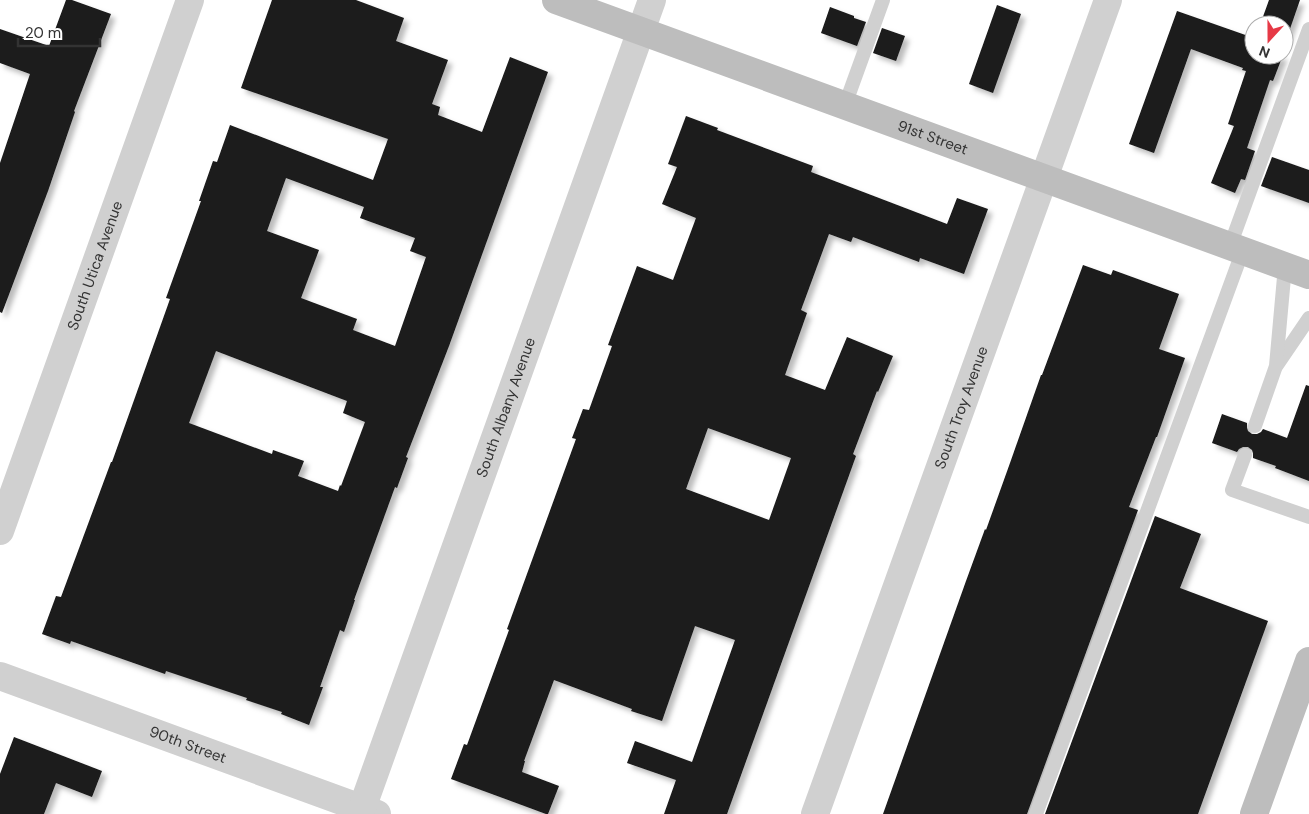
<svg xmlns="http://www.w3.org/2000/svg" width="1309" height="814" viewBox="0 0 1309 814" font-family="'DM Sans',sans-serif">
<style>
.building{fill:#1a1a1a;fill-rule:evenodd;filter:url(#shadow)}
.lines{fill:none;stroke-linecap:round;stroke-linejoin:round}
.lane{stroke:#d0d0d0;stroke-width:14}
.street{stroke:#d0d0d0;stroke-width:28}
.secondary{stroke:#bdbdbd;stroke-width:28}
.labels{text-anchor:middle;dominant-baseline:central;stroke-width:5;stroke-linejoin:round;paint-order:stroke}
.street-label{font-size:15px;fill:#333;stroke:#fff}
</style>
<defs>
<filter id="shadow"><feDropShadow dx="4.5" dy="4.5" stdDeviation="2.5" flood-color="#0004"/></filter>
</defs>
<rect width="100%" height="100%" fill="#fff"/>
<g class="building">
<polygon points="66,0 72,0 111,14 74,111 75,112 48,191 2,313 0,312 0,163 30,74 0,63 0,29 49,46"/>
<path d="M 272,0 L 356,0 L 404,18 L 396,41 L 448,60 L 432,104 L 440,107 L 438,115 L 482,132 L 510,57 L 548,72 L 449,346 L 406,457 L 408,458 L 397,488 L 395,487 L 354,600 L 355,600 L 344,632 L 340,630 L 320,687 L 323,687 L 309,725 L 281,714 L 282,712 L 246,700 L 247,698 L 166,671 L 165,674 L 71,641 L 70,644 L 42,634 L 56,596 L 61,597 L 111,462 L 112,462 L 170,299 L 166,298 L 201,201 L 199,201 L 213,161 L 217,162 L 230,125 L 373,180 L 388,139 L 241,88 ZM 286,178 L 364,207 L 360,218 L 415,238 L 410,251 L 426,257 L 395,346 L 353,330 L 357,319 L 301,298 L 319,250 L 267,231 ZM 216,351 L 347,401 L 343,413 L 365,422 L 341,486 L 340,485 L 338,491 L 298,476 L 304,461 L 273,450 L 272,454 L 189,423 Z"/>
<polygon points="1269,0 1300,0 1284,46 1284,25 1260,25"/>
<polygon points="997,5 1021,14 993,93 969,84"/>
<polygon points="830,7 854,16 854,18 866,22 857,46 821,33"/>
<polygon points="1177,11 1254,38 1254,55 1283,55 1273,81 1270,80 1247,148 1255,151 1245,180 1241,179 1235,193 1211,183 1234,126 1228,124 1246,71 1242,70 1243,68 1191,49 1154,153 1129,144"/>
<polygon points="882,28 905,36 896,61 873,53"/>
<path d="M 686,116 L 718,128 L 717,130 L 813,166 L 811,172 L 947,224 L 957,198 L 988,209 L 964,274 L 920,258 L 919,262 L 853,237 L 851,242 L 829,234 L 801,310 L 807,313 L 785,375 L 825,390 L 847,337 L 893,356 L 878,392 L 877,391 L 853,454 L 856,456 L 727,814 L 664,814 L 676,780 L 627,763 L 635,741 L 692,762 L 735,640 L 695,626 L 662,721 L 631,711 L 632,709 L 554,680 L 524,761 L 525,761 L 522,772 L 559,786 L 548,814 L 546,814 L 451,779 L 464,744 L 467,745 L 509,630 L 507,629 L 576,439 L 572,438 L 583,409 L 589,410 L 612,346 L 608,345 L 637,266 L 673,280 L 696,218 L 662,204 L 677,167 L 668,164 ZM 708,428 L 791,458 L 769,520 L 686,489 Z"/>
<polygon points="1272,157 1309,170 1309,203 1261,186"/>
<polygon points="1083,265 1111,275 1113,270 1179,294 1159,349 1185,358 1157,437 1156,437 1129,507 1138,510 1027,814 883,814 966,581 985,529 986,530 1010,463 1041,375 1042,375"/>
<polygon points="1306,385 1309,386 1309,481 1275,468 1276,466 1253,458 1253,453 1252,450 1248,447 1243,447 1239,449 1237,452 1212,443 1222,414 1247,423 1247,428 1248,431 1252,434 1257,434 1261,432 1263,429 1287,438"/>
<polygon points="1155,516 1201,534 1180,588 1268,621 1198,814 1045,814"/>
<polygon points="14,737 102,771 92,797 56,783 44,814 0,814 0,774"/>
</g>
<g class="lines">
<g class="lane">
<polyline points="845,105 883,0"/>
<polyline points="1230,246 1309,29"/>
<polyline points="1277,365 1309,318"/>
<polyline points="1255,426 1276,366 1285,266"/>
<polyline points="1245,455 1232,490 1309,517"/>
<polyline points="1036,814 1243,250"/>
</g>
<g class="street">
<path id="s1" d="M 0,531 L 190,0"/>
<path id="s2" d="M 0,676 L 377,814"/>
<path id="s3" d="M 360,814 L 652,0"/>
<path id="s4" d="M 815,814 L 1108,0"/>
</g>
<g class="secondary">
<path id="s5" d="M 556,0 L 1309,275"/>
<polyline points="1254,814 1309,661"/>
</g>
</g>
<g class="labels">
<g class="street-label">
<text stroke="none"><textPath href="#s5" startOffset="401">91st Street</textPath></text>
<text stroke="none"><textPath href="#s1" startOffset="282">South Utica Avenue</textPath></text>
<text stroke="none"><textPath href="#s3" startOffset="432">South Albany Avenue</textPath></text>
<text stroke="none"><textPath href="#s4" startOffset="432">South Troy Avenue</textPath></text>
<text stroke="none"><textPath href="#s2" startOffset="200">90th Street</textPath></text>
</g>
</g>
<g transform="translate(1269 40) rotate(201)"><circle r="24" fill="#ffffff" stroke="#adadad"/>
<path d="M0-4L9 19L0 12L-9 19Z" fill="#e63946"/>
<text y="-8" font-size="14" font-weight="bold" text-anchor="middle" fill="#333333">N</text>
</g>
<path d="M18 38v8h82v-8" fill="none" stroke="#333333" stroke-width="2.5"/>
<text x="25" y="38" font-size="15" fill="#333333" stroke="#ffffff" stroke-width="4" paint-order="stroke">20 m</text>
</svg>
